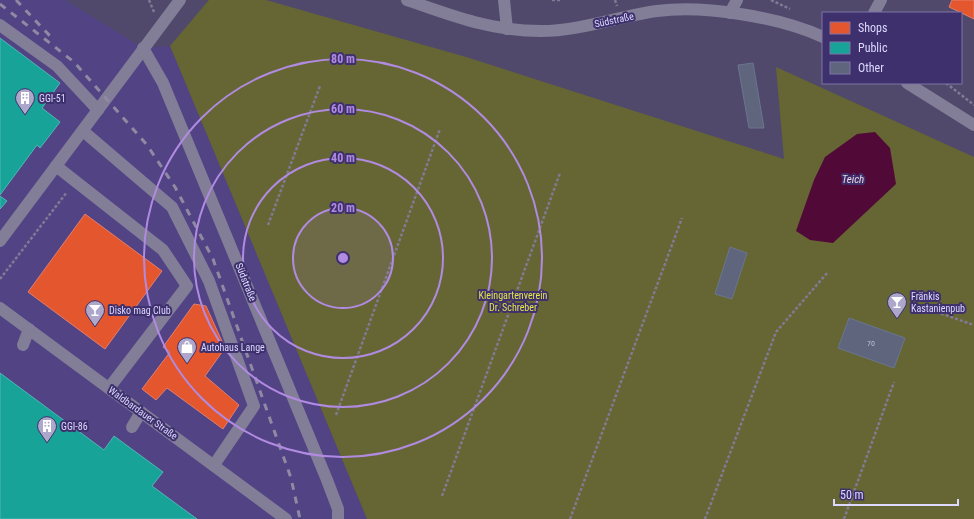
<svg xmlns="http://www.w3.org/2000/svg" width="974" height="519" viewBox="0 0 974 519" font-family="'Roboto Condensed',sans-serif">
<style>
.built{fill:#524385}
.green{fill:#656633}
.water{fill:#510a37}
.shops{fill:#e4572e;stroke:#e27e6d}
.public{fill:#17a398;stroke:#53b3b7}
.building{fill:#5e657d;stroke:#6a768f}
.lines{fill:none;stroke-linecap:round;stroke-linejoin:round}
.path{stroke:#807a93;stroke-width:2.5;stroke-dasharray:3 2;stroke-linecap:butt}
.minor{stroke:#827e97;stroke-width:12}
.rail{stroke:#8f8aa2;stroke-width:3;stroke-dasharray:7 7;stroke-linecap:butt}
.ring{fill:none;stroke:#b18be2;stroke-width:2}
.labels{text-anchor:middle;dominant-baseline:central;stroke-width:4;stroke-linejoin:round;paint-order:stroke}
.number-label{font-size:8px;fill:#bebcde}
.street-label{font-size:10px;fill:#ded9ff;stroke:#3e306d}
.poi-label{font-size:10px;fill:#ded9ff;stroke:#3e306d;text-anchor:start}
.park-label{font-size:10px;fill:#e3e748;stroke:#3e306d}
.water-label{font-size:11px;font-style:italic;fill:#eed2de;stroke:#3e306d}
.centre{fill:#b18be2;stroke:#3e306d;stroke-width:2}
.ring-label{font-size:12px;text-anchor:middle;font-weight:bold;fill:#b18be2;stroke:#3e306d;stroke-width:4;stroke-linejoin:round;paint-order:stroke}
</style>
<rect width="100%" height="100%" fill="#50496b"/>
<polygon class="built" points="0,0 65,0 143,48 170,46 367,519 0,519"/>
<polygon class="green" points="209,0 266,0 466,57 784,159 776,67 974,157 974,519 367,519 170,46"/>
<polygon class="water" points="875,132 890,148 896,184 833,243 810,240 796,231 814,180 825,157 857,134"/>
<g class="shops">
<polygon points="952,0 974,0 974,19 949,7"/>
<polygon points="85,214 162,271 105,349 28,292"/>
<polygon points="194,304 206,306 225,348 205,376 239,405 223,429 167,388 156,400 142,389 170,352 163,347"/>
</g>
<g class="public">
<polygon points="0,38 60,83 42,108 60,122 40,148 37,145 0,195"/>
<polygon points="0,196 7,201 0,209"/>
<polygon points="0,373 104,450 114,436 163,472 152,486 197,519 0,519"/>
</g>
<g class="building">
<polygon points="753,63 764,128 749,128 738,65"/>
<polygon points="730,247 747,253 732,299 715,294"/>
<polygon points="849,318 905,338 894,368 838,348"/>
</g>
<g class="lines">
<g class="path">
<polyline points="149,0 154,12"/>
<polyline points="552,0 560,0"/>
<polyline points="615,0 617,6"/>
<polyline points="771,0 790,9"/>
<polyline points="946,83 974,105"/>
<polyline points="268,225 320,86"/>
<polyline points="0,279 67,192"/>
<polyline points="922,307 974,325"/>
<polyline points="336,415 440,129"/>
<polyline points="442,496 560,173"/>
<polyline points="570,519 682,218"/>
<polyline points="705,519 776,332 828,272"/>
<polyline points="844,519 894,382"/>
</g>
<g class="minor">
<path d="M 407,0 C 452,16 492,31 541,31 C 580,31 619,16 657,11 C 705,5 779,17 823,37"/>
<polyline points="504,0 507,29"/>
<polyline points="730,13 737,0"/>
<polyline points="874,13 881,0"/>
<polyline points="0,25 57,66 98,110"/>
<polyline points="143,48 163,83 327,480 338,509 338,519"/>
<polyline points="907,83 974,125"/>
<polyline points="83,131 172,207 209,281 254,406 214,465"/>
<polyline points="56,166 163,250 187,286 109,388"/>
<polyline points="0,241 180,0"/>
<polyline points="0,308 286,519"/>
<polyline points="23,345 29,329"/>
<polyline points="132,427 141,412"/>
</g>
<g class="rail">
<polyline points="16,0 50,36"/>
<polyline points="0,4 74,62 147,145 175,187 213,259 291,478 300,519"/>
</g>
</g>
<circle cx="343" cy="258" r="50" fill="#b18be2" fill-opacity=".12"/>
<g class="ring">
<circle cx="343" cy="258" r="50"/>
<circle cx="343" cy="258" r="100"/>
<circle cx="343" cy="258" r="149"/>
<circle cx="343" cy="258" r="199"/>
</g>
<defs>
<symbol id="building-pin" viewBox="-11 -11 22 30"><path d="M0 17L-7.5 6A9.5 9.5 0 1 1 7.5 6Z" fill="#aca7cb" stroke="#3e306d"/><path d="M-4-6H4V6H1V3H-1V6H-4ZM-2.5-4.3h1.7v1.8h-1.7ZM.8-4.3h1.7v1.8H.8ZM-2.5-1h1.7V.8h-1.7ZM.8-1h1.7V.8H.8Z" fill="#fff"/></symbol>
<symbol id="bar-pin" viewBox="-11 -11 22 30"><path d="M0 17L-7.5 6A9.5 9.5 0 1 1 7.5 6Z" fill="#aca7cb" stroke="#3e306d"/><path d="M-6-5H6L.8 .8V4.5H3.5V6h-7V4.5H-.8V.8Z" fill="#fff"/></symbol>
<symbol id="shop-pin" viewBox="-11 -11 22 30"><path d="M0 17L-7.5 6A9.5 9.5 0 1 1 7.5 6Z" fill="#aca7cb" stroke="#3e306d"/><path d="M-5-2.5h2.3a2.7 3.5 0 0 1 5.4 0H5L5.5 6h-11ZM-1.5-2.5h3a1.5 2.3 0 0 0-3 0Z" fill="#fff"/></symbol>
</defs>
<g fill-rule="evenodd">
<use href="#building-pin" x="14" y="87" width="22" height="30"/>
<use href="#bar-pin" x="886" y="291" width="22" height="30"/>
<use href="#bar-pin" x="84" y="299" width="22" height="30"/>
<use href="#shop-pin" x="176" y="336" width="22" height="30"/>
<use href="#building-pin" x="36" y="415" width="22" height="30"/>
</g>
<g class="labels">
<g class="number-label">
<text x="871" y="343">70</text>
</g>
<g class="street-label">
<text transform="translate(614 20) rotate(-12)">Südstraße</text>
<text transform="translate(246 282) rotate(68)">Südstraße</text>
<text transform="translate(143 413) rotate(36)">Waldbardauer Straße</text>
</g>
<g class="poi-label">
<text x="39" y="98">GGI-51</text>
<text x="911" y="296">Fränkis<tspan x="911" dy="12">Kastanienpub</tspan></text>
<text x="109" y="310">Disko mag Club</text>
<text x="201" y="347">Autohaus Lange</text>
<text x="61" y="426">GGI-86</text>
</g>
<g class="park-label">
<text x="513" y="295">Kleingartenverein<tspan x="513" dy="12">Dr. Schreber</tspan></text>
</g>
<g class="water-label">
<text x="853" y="179">Teich</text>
</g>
</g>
<circle cx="343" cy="258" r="6" class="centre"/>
<g class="ring-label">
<text x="343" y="63">80 m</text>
<text x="343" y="113">60 m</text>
<text x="343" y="162">40 m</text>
<text x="343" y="212">20 m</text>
</g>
<rect x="822" y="12" width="140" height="72" fill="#3e306d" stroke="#7e74a7"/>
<rect x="830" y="22" width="20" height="12" fill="#e4572e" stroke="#7e74a7"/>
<text x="858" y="32" font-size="12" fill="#ded9ff">Shops</text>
<rect x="830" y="42" width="20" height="12" fill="#17a398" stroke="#7e74a7"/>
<text x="858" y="52" font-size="12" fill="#ded9ff">Public</text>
<rect x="830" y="62" width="20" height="12" fill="#5e657d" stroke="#7e74a7"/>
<text x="858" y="72" font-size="12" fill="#ded9ff">Other</text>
<path d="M834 499v6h124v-6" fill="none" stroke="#ded9ff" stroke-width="2"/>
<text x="840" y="499" font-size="12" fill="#ded9ff" stroke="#3e306d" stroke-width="3" paint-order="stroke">50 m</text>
</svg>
